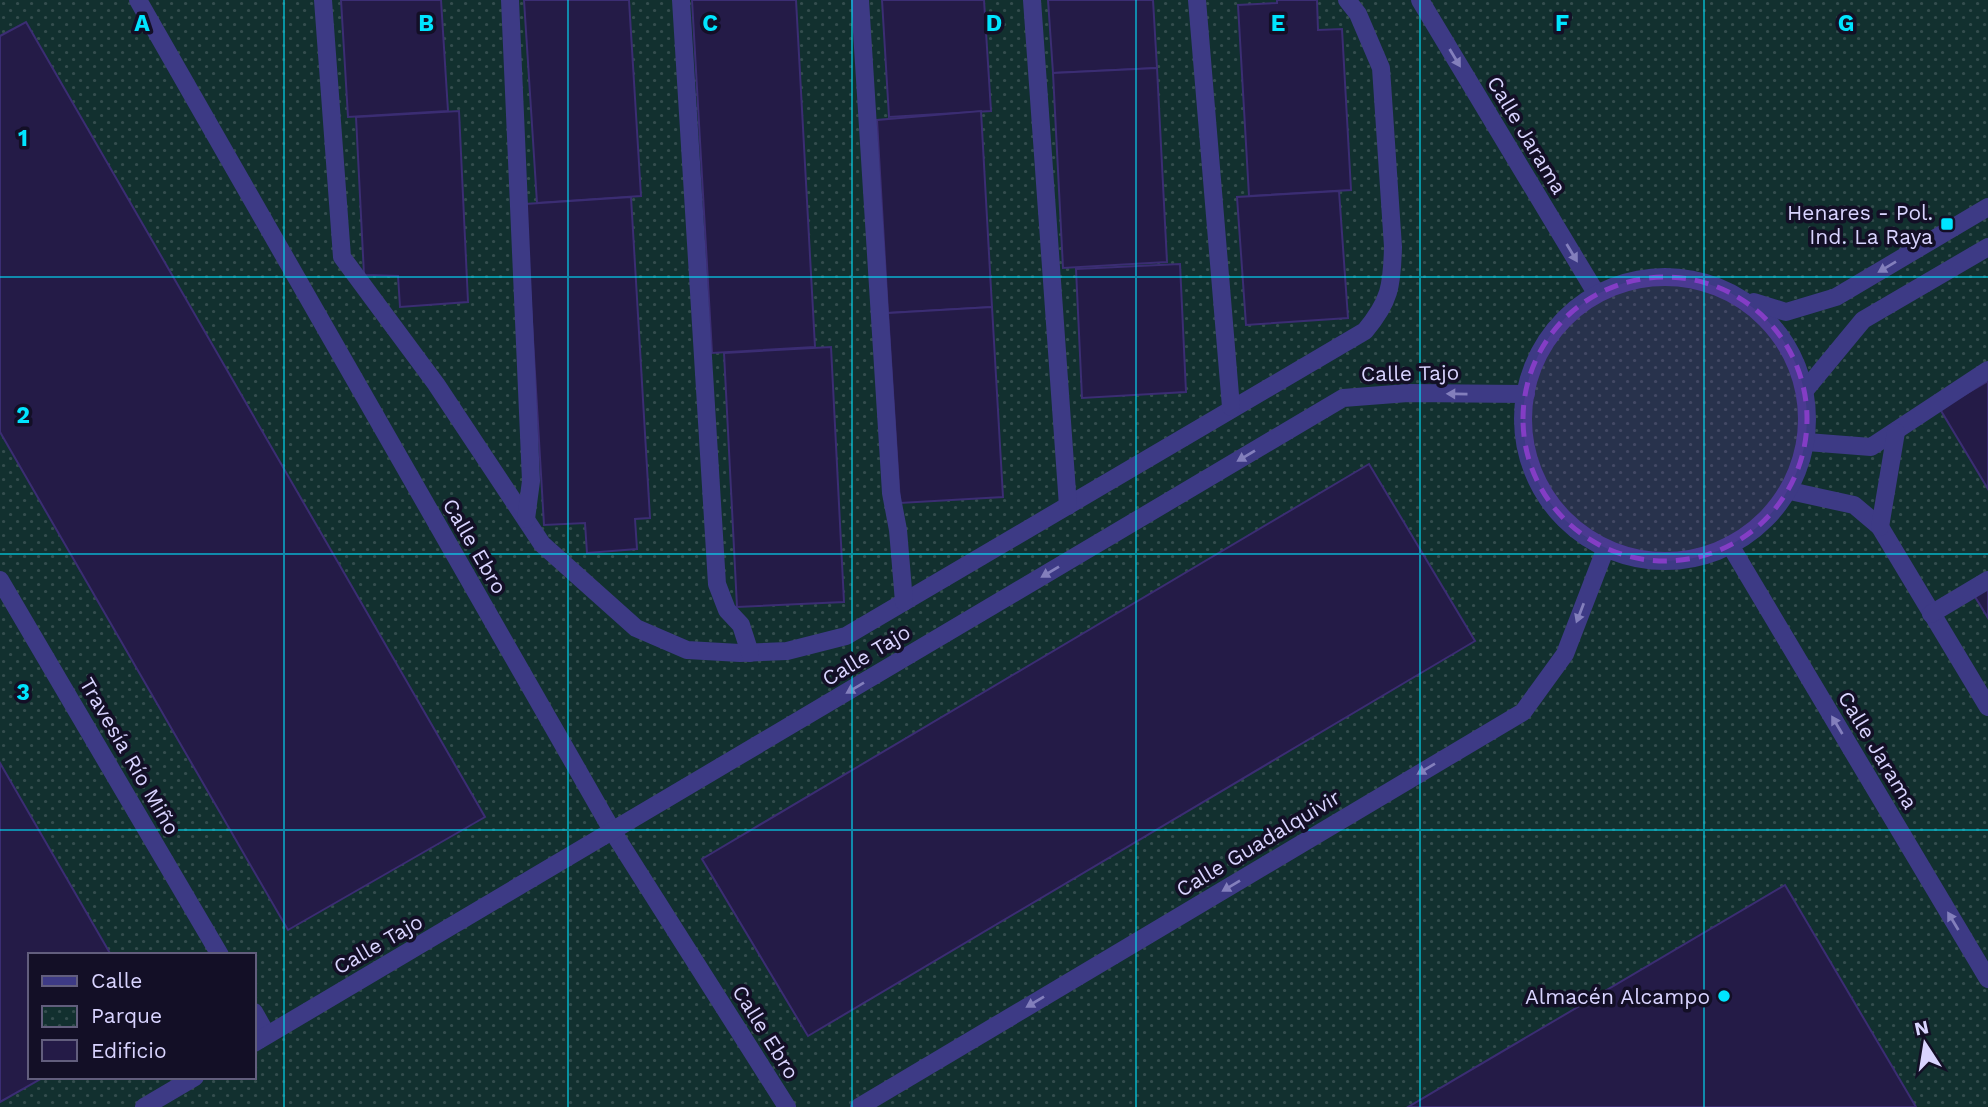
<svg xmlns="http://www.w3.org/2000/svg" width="1988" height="1107" viewBox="0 0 1988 1107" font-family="'Work Sans',sans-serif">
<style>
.park{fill:url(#park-dots);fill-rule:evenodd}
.building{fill:#241b47;stroke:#3b2d73;stroke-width:2}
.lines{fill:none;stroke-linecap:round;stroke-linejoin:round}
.lane{stroke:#3d3a85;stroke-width:18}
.street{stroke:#3d3a85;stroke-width:18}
.oneway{fill:#837fbc}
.marked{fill:#843dc5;fill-opacity:0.2;stroke:#843dc5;stroke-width:5;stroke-dasharray:14 9;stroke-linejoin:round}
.grid{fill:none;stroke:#00e5ff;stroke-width:2;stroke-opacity:0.55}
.poi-dot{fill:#00e5ff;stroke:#130f26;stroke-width:2.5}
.labels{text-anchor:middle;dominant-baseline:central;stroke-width:7;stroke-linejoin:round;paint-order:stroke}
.street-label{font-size:21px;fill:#d9d4ff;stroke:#130f26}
.poi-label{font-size:21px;fill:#d9d4ff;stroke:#130f26;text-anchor:end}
.grid-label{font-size:23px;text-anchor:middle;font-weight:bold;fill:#00e5ff;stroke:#130f26;stroke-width:7;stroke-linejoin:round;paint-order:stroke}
</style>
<defs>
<pattern id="park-dots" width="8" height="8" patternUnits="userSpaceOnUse" patternTransform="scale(1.75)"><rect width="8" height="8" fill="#12302f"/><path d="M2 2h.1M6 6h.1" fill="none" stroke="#344d4e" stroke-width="1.8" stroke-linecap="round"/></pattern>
</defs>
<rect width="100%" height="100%" fill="#130f26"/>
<path class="park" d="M 0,0 L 1988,0 L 1988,1107 L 0,1107 ZM 30,955 L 254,955 L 254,1077 L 30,1077 Z"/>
<g class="building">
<polygon points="341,0 441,0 448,111 348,117"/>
<polygon points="524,0 629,0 641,196 537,203"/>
<polygon points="692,0 796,0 815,347 712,353"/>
<polygon points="882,0 984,0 991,111 889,117"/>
<polygon points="1048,0 1153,0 1157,68 1053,73"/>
<polygon points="1277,0 1317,0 1318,30 1342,29 1351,190 1249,196 1238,5 1277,3"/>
<polygon points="26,22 485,817 288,930 0,432 0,36"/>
<polygon points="1157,68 1167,262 1063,268 1053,73"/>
<polygon points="459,111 468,302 400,307 398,276 364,275 356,117"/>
<polygon points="981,111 992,307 888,313 877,120"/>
<polygon points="1339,191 1348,318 1246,325 1237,197"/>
<polygon points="631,197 650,518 635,519 637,549 587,553 585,523 544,525 525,204"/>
<polygon points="1180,264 1186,392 1082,398 1076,269"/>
<polygon points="992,307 1003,497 900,503 888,313"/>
<polygon points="831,347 844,602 737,607 724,353"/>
<polygon points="1988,381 1988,489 1940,409"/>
<polygon points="1369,464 1475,641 808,1036 702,859"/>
<polygon points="1988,582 1988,618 1972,592"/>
<polygon points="0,763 111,955 30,955 30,1077 44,1077 0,1102"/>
<polygon points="1785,885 1916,1107 1408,1107"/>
</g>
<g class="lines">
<g class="lane">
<path d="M 323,0 L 342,257 L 436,384 L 542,544 L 636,628 L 687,650 L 740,653 L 787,651 L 846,636 L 1365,331 C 1390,301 1392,286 1393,247 L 1381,68 L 1358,14 L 1347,0"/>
<polyline points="510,0 531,481 526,519"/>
<polyline points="681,0 717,584 727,610 741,625 750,653"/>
<polyline points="860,0 891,493 898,530 904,602"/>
<polyline points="1032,0 1068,506"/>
<polyline points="1197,0 1231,407"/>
<polyline points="1807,442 1871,447 1988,370"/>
<polyline points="1790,491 1854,505 1880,527 1988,707"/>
<polyline points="1880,527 1896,432"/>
<polyline points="1931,614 1988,580"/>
</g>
<g class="street">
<polyline points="138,0 613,832 787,1107"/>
<polyline points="1420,0 1596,293"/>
<circle cx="1665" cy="419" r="142"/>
<polyline points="1754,302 1786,312 1836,297 1988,207"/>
<polyline points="1806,389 1863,320 1988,247"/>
<polyline points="1730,545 1988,979"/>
<polyline points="0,580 220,955"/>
<polyline points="254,1012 267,1035"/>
<polyline points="254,1043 1343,398 1408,393 1526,394"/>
<polyline points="144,1107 195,1077"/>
<polyline points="859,1107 1523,712 1565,654 1605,550"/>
</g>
</g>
<defs><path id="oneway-solid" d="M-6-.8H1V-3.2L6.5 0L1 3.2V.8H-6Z" transform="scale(1.75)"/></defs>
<g class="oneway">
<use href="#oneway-solid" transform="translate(1455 58) rotate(59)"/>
<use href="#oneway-solid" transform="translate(1572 253) rotate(59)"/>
<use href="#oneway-solid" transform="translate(1887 267) rotate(149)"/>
<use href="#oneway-solid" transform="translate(1457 394) rotate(-179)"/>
<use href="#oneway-solid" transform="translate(1246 456) rotate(149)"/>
<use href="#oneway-solid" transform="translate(1050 572) rotate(149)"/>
<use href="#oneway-solid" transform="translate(1580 613) rotate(111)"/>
<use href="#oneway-solid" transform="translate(855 688) rotate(149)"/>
<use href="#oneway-solid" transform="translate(1837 725) rotate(-121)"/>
<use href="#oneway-solid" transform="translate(1426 769) rotate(149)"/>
<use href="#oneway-solid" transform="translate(1231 886) rotate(149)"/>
<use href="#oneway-solid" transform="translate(1953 921) rotate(-121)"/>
<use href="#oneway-solid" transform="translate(1035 1002) rotate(149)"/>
</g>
<path class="marked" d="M1523 419a142 142 0 1 1 284 0a142 142 0 1 1-284 0Z"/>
<path class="grid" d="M 284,0 L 284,1107M 568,0 L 568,1107M 852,0 L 852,1107M 1136,0 L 1136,1107M 1420,0 L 1420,1107M 1704,0 L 1704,1107M 0,277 L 1988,277M 0,554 L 1988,554M 0,830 L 1988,830"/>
<g class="poi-dot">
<rect x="1940" y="217" width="14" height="14" rx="3.5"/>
<circle cx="1724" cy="996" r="7"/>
</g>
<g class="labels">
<g class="street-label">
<text transform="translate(1527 135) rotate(59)">Calle Jarama</text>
<text transform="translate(1410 373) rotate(-1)">Calle Tajo</text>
<text transform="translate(475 546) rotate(60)">Calle Ebro</text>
<text transform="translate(866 655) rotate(-31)">Calle Tajo</text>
<text transform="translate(1878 750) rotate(59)">Calle Jarama</text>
<text transform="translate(130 756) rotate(60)">Travesía Río Miño</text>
<text transform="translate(1258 843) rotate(-31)">Calle Guadalquivir</text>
<text transform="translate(378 944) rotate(-30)">Calle Tajo</text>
<text transform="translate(766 1032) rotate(58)">Calle Ebro</text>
</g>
<g class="poi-label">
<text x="1933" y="212">Henares - Pol.<tspan x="1933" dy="24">Ind. La Raya</tspan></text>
<text x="1710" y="996">Almacén Alcampo</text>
</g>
</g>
<g class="grid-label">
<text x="142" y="31">A</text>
<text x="426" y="31">B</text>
<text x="710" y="31">C</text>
<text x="994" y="31">D</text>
<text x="1278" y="31">E</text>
<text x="1562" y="31">F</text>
<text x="1846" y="31">G</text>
<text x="23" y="146">1</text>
<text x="23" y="423">2</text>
<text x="23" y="700">3</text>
</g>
<rect x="28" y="953" width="228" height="126" fill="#130f26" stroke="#625e7d" stroke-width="2"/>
<rect x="42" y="976" width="35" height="10" fill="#3d3a85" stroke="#625e7d" stroke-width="2"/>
<text x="91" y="988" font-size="21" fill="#d9d4ff">Calle</text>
<rect x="42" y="1006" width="35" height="21" fill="url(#park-dots)" stroke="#625e7d" stroke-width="2"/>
<text x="91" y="1023" font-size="21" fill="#d9d4ff">Parque</text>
<rect x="42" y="1040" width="35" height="21" fill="#241b47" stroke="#625e7d" stroke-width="2"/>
<text x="91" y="1058" font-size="21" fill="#d9d4ff">Edificio</text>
<g transform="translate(1925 1044) rotate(348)" stroke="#130f26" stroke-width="5" paint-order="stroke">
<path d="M0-5L12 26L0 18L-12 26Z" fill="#d9d4ff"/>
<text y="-10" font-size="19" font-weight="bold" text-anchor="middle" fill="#d9d4ff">N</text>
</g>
</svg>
